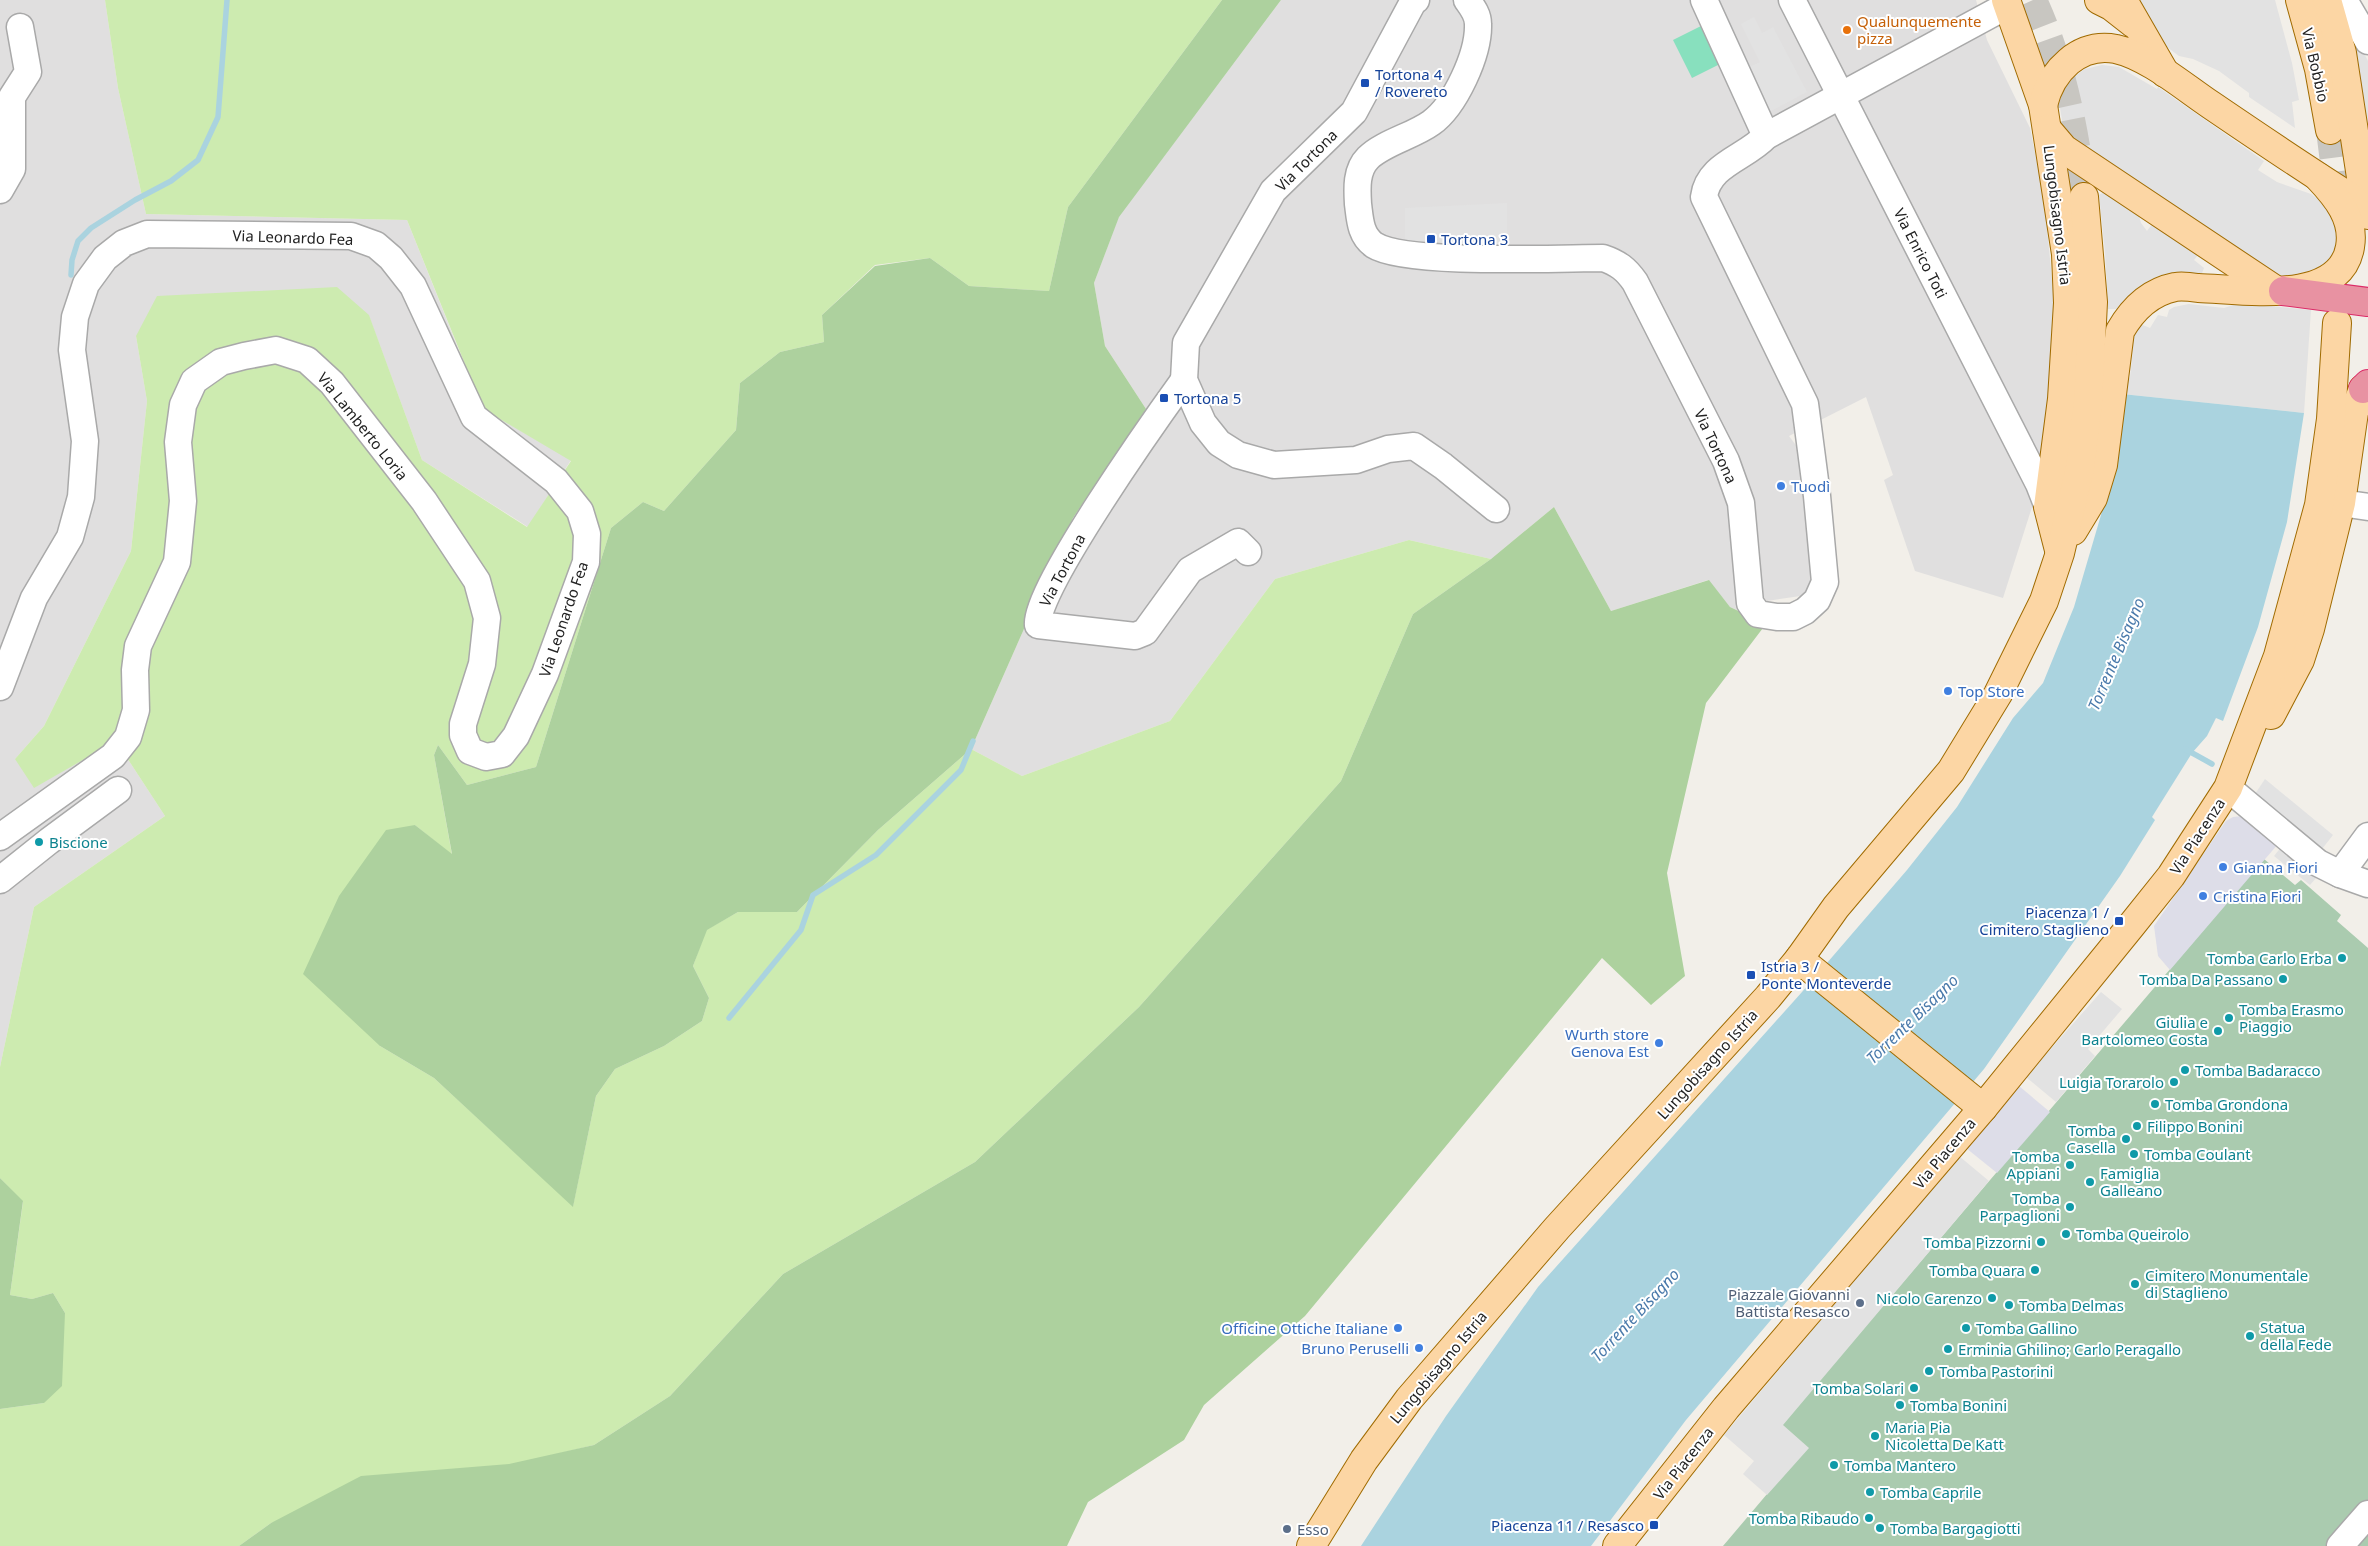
<svg xmlns="http://www.w3.org/2000/svg" width="2368" height="1546" viewBox="0 0 2368 1546" font-family="'Noto Sans',sans-serif">
<style>
.residential{fill:#e0dfdf}
.grass{fill:#cdebb0}
.forest{fill:#add19e}
.cemetery{fill:#aacbaf}
.pitch{fill:#88e0be}
.parking{fill:#e2e2e2}
.plaza{fill:#dddde8}
.water{fill:#aad3df}
.lines{fill:none;stroke-linecap:round;stroke-linejoin:round}
.stream{stroke:#aad3df;stroke-width:5.5}
.major-tunnel{stroke:#c8c6c1;stroke-width:28;stroke-dasharray:28 14;stroke-linecap:butt}
.minor-casing{stroke:#a9a9a9;stroke-width:29}
.major-casing{stroke:#a06b00;stroke-width:30}
.highway-casing{stroke:#dc2a67;stroke-width:30}
.minor{stroke:#fff;stroke-width:26}
.major{stroke:#fcd6a4;stroke-width:28}
.highway{stroke:#e892a2;stroke-width:28}
.food-dot{fill:#e8710a;stroke:#fff;stroke-width:2}
.transit-dot{fill:#1a4fb4;stroke:#fff;stroke-width:2}
.shop-dot{fill:#3f7fe0;stroke:#fff;stroke-width:2}
.culture-dot{fill:#0f9aa8;stroke:#fff;stroke-width:2}
.service-dot{fill:#5c6f8a;stroke:#fff;stroke-width:2}
.labels{text-anchor:middle;dominant-baseline:central;stroke-width:4;stroke-linejoin:round;paint-order:stroke}
.food-label{font-size:15px;fill:#c56008;stroke:#fff;text-anchor:start}
.street-label{font-size:15px;fill:#222;stroke:#fff}
.transit-label{font-size:15px;fill:#164399;stroke:#fff;text-anchor:start}
.shop-label{font-size:15px;fill:#366cbe;stroke:#fff;text-anchor:start}
.culture-label{font-size:15px;fill:#0d838f;stroke:#fff;text-anchor:start}
.service-label{font-size:15px;fill:#4e5e75;stroke:#fff;text-anchor:end}
.water-label{font-size:16px;font-style:italic;fill:#4a7aab;stroke:#fff}
</style>
<rect width="100%" height="100%" fill="#f2efe9"/>
<g class="residential">
<polygon points="0,0 105,0 118,88 146,214 407,220 482,408 571,460 528,527 422,460 369,316 136,336 147,401 131,551 44,726 15,759 116,741 165,816 34,907 0,1067"/>
<polygon points="1281,0 1976,0 1987,40 2030,128 2044,197 2054,300 2048,419 2032,507 2003,598 1915,571 1884,480 1893,475 1866,397 1789,436 1804,456 1814,594 1767,601 1763,597 1761,600 1766,624 1730,607 1708,580 1611,611 1554,507 1491,559 1409,540 1275,579 1170,721 1022,776 971,749 1073,518 1146,409 1105,346 1094,283 1119,216"/>
</g>
<polygon class="grass" points="105,0 1222,0 1068,207 1049,291 969,286 930,258 875,265 822,315 824,342 780,352 740,383 736,430 664,511 643,502 611,528 536,767 467,785 438,745 434,755 452,855 415,825 380,1046 434,1078 573,1206 596,1096 615,1069 664,1046 702,1021 709,998 693,966 706,930 738,912 797,912 878,830 971,749 1022,776 1170,721 1275,579 1409,540 1491,559 1413,614 1341,781 1139,1007 975,1162 783,1274 670,1396 594,1445 271,1523 239,1546 0,1546 0,1409 44,1403 65,1313 53,1293 32,1299 10,1295 23,1202 0,1178 0,1067 34,907 165,816 116,741 34,788 15,759 44,726 131,551 147,401 136,336 157,296 337,287 369,315 422,460 527,527 571,461 483,409 407,220 146,214 118,88"/>
<g class="forest">
<polygon points="1222,0 1281,0 1119,217 1094,283 1105,346 1146,409 1073,518 971,749 878,830 797,912 738,912 707,930 693,966 709,998 702,1021 664,1046 615,1069 596,1096 573,1207 434,1078 380,1046 303,974 339,896 386,830 415,825 452,854 434,755 438,745 467,785 536,767 611,528 643,502 664,511 736,430 740,383 780,352 824,342 822,315 875,266 930,258 969,286 1049,291 1068,207"/>
<polygon points="1554,507 1611,611 1709,580 1730,607 1766,624 1706,703 1667,873 1685,976 1651,1005 1602,958 1305,1316 1204,1405 1184,1440 1088,1502 1067,1546 239,1546 271,1523 361,1476 509,1464 594,1445 670,1396 783,1274 975,1162 1139,1007 1341,781 1413,614 1491,559"/>
<polygon points="0,1178 23,1201 10,1295 32,1299 53,1293 65,1313 62,1386 44,1403 0,1409"/>
</g>
<polygon class="cemetery" points="2264,859 2295,885 2301,880 2341,915 2337,921 2368,948 2368,1546 1723,1546 1806,1448 1781,1425"/>
<polygon class="pitch" points="1703,25 1722,63 1692,78 1673,40"/>
<g class="parking">
<polygon points="2132,0 2275,0 2292,63 2299,100 2292,102 2295,128 2249,97 2249,93 2219,71 2193,59 2179,56 2163,44"/>
<polygon points="1754,17 1762,33 1773,27 1807,92 1767,113 1745,69 1760,62 1741,24"/>
<polygon points="2346,19 2368,61 2368,124 2363,126"/>
<polygon points="2102,65 2119,67 2157,89 2158,87 2264,161 2258,170 2277,182 2311,194 2323,203 2337,224 2335,249 2326,265 2285,281 2077,145 2063,126 2060,108 2063,94 2072,78 2085,69"/>
<polygon points="2107,190 2110,196 2139,216 2141,223 2147,231 2155,220 2201,251 2194,260 2204,268 2199,281 2124,309 2108,309 2105,252 2099,195"/>
<polygon points="1507,203 1507,244 1451,245 1405,242 1405,208"/>
<polygon points="2239,303 2311,310 2304,413 2122,394 2120,391 2130,377 2133,347 2123,344 2135,322 2150,328 2158,315 2167,317 2169,310 2174,307 2189,304 2224,308"/>
<polygon points="2265,779 2333,835 2322,849 2255,794"/>
<polygon points="2282,846 2317,877 2310,885 2274,856"/>
<polygon points="2101,992 2122,1009 2088,1049 2095,1056 2056,1102 2026,1077"/>
<polygon points="1959,1156 1989,1181 1783,1425 1809,1448 1767,1495 1743,1474 1754,1461 1724,1435"/>
</g>
<g class="plaza">
<polygon points="2243,816 2278,844 2170,970 2158,956 2154,926 2226,821 2233,817"/>
<polygon points="2019,1086 2050,1112 1997,1173 1966,1148"/>
</g>
<polygon class="water" points="2122,394 2304,413 2287,522 2258,627 2223,721 2216,718 2207,736 2192,753 2152,817 2155,820 2120,876 1984,1069 1686,1420 1591,1546 1361,1546 1446,1416 1538,1287 1802,992 1907,870 1957,807 2013,718 2043,683 2074,607 2101,515 2112,465"/>
<g class="lines">
<g class="stream">
<polyline points="71,275 72,260 78,241 91,228 135,200 171,181 198,160 218,117 227,0"/>
<polyline points="2185,749 2212,764"/>
<polyline points="729,1018 801,930 813,895 876,855 961,770 973,741"/>
</g>
<g class="major-tunnel">
<path d="M 2033,0 C 2064,68 2073,124 2084,197"/>
<polyline points="2330,130 2340,209"/>
</g>
<defs>
<g id="minor">
<polyline points="1416,0 1413,2 1354,112 1273,191 1186,343 1184,380 1203,423 1219,443 1238,455 1274,465 1356,460 1388,449 1414,446 1443,466 1496,509"/>
<path d="M 1467,0 C 1472,7 1478,14 1478,24 C 1479,54 1455,106 1431,123 C 1413,136 1383,143 1368,158 C 1356,170 1357,188 1358,204 C 1360,219 1360,235 1374,245 C 1405,265 1559,258 1603,258 C 1618,263 1626,269 1635,282 L 1726,461 L 1741,503 L 1750,603 L 1758,614 L 1777,617 L 1793,617 L 1805,611 L 1817,600 L 1825,582 L 1817,496 L 1805,404 L 1704,197 C 1708,164 1746,158 1766,136 L 2008,5"/>
<polyline points="1704,0 1766,136"/>
<polyline points="1792,0 2039,484 2048,507"/>
<polyline points="2344,0 2368,41"/>
<polyline points="0,190 12,169 12,97 28,72 20,27"/>
<path d="M 1184,380 C 1158,416 1033,592 1038,625 L 1135,636 L 1145,632 L 1190,570 L 1238,542 L 1248,552"/>
<polyline points="2341,503 2368,507"/>
<polyline points="0,687 34,598 70,537 81,497 85,441 72,350 75,317 86,284 105,258 124,243 147,234 351,236 376,245 391,258 413,286 474,417 556,481 580,511 587,534 586,562 545,674 516,736 502,754 486,757 470,751 463,735 463,724 482,664 487,618 477,581 424,501 332,383 307,360 276,350 244,356 221,362 194,381 183,405 178,442 183,501 177,562 138,646 135,670 136,710 128,737 113,756 0,837"/>
<polyline points="2228,788 2318,863 2340,874 2368,884"/>
<polyline points="2340,874 2368,836"/>
<polyline points="0,880 49,841 118,790"/>
<polyline points="2340,1546 2368,1514"/>
</g>
<g id="major">
<polyline points="2006,0 2043,105 2066,254 2068,303 2062,399 2048,507 2059,550"/>
<polyline points="2099,0 2111,6 2134,24"/>
<polyline points="2123,0 2165,73"/>
<polyline points="2300,0 2319,69 2330,130"/>
<polyline points="2327,0 2342,53 2362,184 2368,201"/>
<path d="M 2043,105 C 2051,71 2079,42 2116,49 C 2148,56 2184,87 2211,105 C 2258,137 2305,169 2353,199 L 2368,215"/>
<polyline points="2047,129 2064,149 2274,289"/>
<path d="M 2073,531 L 2093,498 L 2103,465 L 2120,331 C 2132,310 2150,292 2175,287 C 2182,286 2191,287 2198,288 C 2240,289 2340,307 2350,247 C 2355,219 2337,197 2318,177"/>
<polyline points="2271,715 2300,660 2310,629 2341,503 2354,412 2363,389"/>
<polyline points="1799,959 1983,1108"/>
<polyline points="1311,1546 1364,1460 1409,1399 1557,1228 1768,997 1799,959 1836,907 1951,771 1998,694 2044,601 2060,553 2080,468 2088,403 2093,302 2084,197"/>
<polyline points="1617,1546 1726,1408 1983,1108 2131,926 2171,876 2228,788 2278,656 2319,505 2331,419 2337,323"/>
</g>
<g id="highway">
<polyline points="2283,291 2368,302"/>
<polyline points="2363,389 2368,384"/>
</g>
</defs>
<use href="#minor" class="minor-casing"/>
<use href="#major" class="major-casing"/>
<use href="#highway" class="highway-casing"/>
<use href="#minor" class="minor"/>
<use href="#major" class="major"/>
<use href="#highway" class="highway"/>
</g>
<circle class="food-dot" cx="1847" cy="30" r="5"/>
<g class="transit-dot">
<rect x="1360" y="78" width="10" height="10" rx="2.5"/>
<rect x="1426" y="234" width="10" height="10" rx="2.5"/>
<rect x="1159" y="393" width="10" height="10" rx="2.5"/>
<rect x="2114" y="916" width="10" height="10" rx="2.5"/>
<rect x="1746" y="970" width="10" height="10" rx="2.5"/>
<rect x="1649" y="1520" width="10" height="10" rx="2.5"/>
</g>
<g class="shop-dot">
<circle cx="1781" cy="486" r="5"/>
<circle cx="1948" cy="691" r="5"/>
<circle cx="2223" cy="867" r="5"/>
<circle cx="2203" cy="896" r="5"/>
<circle cx="1659" cy="1043" r="5"/>
<circle cx="1398" cy="1328" r="5"/>
<circle cx="1419" cy="1348" r="5"/>
</g>
<g class="culture-dot">
<circle cx="39" cy="842" r="5"/>
<circle cx="2342" cy="958" r="5"/>
<circle cx="2283" cy="979" r="5"/>
<circle cx="2229" cy="1018" r="5"/>
<circle cx="2218" cy="1031" r="5"/>
<circle cx="2185" cy="1070" r="5"/>
<circle cx="2174" cy="1082" r="5"/>
<circle cx="2155" cy="1104" r="5"/>
<circle cx="2137" cy="1126" r="5"/>
<circle cx="2126" cy="1139" r="5"/>
<circle cx="2134" cy="1154" r="5"/>
<circle cx="2070" cy="1165" r="5"/>
<circle cx="2090" cy="1182" r="5"/>
<circle cx="2070" cy="1207" r="5"/>
<circle cx="2066" cy="1234" r="5"/>
<circle cx="2041" cy="1242" r="5"/>
<circle cx="2035" cy="1270" r="5"/>
<circle cx="2135" cy="1284" r="5"/>
<circle cx="1992" cy="1298" r="5"/>
<circle cx="2009" cy="1305" r="5"/>
<circle cx="1966" cy="1328" r="5"/>
<circle cx="2250" cy="1336" r="5"/>
<circle cx="1948" cy="1349" r="5"/>
<circle cx="1929" cy="1371" r="5"/>
<circle cx="1914" cy="1388" r="5"/>
<circle cx="1900" cy="1405" r="5"/>
<circle cx="1875" cy="1436" r="5"/>
<circle cx="1834" cy="1465" r="5"/>
<circle cx="1870" cy="1492" r="5"/>
<circle cx="1869" cy="1518" r="5"/>
<circle cx="1880" cy="1528" r="5"/>
</g>
<g class="service-dot">
<circle cx="1860" cy="1303" r="5"/>
<circle cx="1287" cy="1529" r="5"/>
</g>
<g class="labels">
<g class="food-label">
<text x="1857" y="21">Qualunquemente<tspan x="1857" dy="17">pizza</tspan></text>
</g>
<g class="street-label">
<text transform="translate(2316 65) rotate(77)">Via Bobbio</text>
<text transform="translate(1306 160) rotate(-45)">Via Tortona</text>
<text transform="translate(2058 215) rotate(83)">Lungobisagno Istria</text>
<text transform="translate(293 237) rotate(2)">Via Leonardo Fea</text>
<text transform="translate(1921 253) rotate(63)">Via Enrico Toti</text>
<text transform="translate(363 426) rotate(51)">Via Lamberto Loria</text>
<text transform="translate(1716 446) rotate(65)">Via Tortona</text>
<text transform="translate(1062 570) rotate(-62)">Via Tortona</text>
<text transform="translate(563 619) rotate(-71)">Via Leonardo Fea</text>
<text transform="translate(2197 836) rotate(-57)">Via Piacenza</text>
<text transform="translate(1707 1064) rotate(-48)">Lungobisagno Istria</text>
<text transform="translate(1944 1153) rotate(-50)">Via Piacenza</text>
<text transform="translate(1438 1367) rotate(-50)">Lungobisagno Istria</text>
<text transform="translate(1683 1463) rotate(-52)">Via Piacenza</text>
</g>
<g class="transit-label">
<text x="1375" y="74">Tortona 4<tspan x="1375" dy="17">/ Rovereto</tspan></text>
<text x="1441" y="239">Tortona 3</text>
<text x="1174" y="398">Tortona 5</text>
<text x="2109" y="912" text-anchor="end">Piacenza 1 /<tspan x="2109" dy="17">Cimitero Staglieno</tspan></text>
<text x="1761" y="966">Istria 3 /<tspan x="1761" dy="17">Ponte Monteverde</tspan></text>
<text x="1644" y="1525" text-anchor="end">Piacenza 11 / Resasco</text>
</g>
<g class="shop-label">
<text x="1791" y="486">Tuodì</text>
<text x="1958" y="691">Top Store</text>
<text x="2233" y="867">Gianna Fiori</text>
<text x="2213" y="896">Cristina Fiori</text>
<text x="1649" y="1034" text-anchor="end">Wurth store<tspan x="1649" dy="17">Genova Est</tspan></text>
<text x="1388" y="1328" text-anchor="end">Officine Ottiche Italiane</text>
<text x="1409" y="1348" text-anchor="end">Bruno Peruselli</text>
</g>
<g class="culture-label">
<text x="49" y="842">Biscione</text>
<text x="2332" y="958" text-anchor="end">Tomba Carlo Erba</text>
<text x="2273" y="979" text-anchor="end">Tomba Da Passano</text>
<text x="2239" y="1009">Tomba Erasmo<tspan x="2239" dy="17">Piaggio</tspan></text>
<text x="2208" y="1022" text-anchor="end">Giulia e<tspan x="2208" dy="17">Bartolomeo Costa</tspan></text>
<text x="2195" y="1070">Tomba Badaracco</text>
<text x="2164" y="1082" text-anchor="end">Luigia Torarolo</text>
<text x="2165" y="1104">Tomba Grondona</text>
<text x="2147" y="1126">Filippo Bonini</text>
<text x="2116" y="1130" text-anchor="end">Tomba<tspan x="2116" dy="17">Casella</tspan></text>
<text x="2144" y="1154">Tomba Coulant</text>
<text x="2060" y="1156" text-anchor="end">Tomba<tspan x="2060" dy="17">Appiani</tspan></text>
<text x="2100" y="1173">Famiglia<tspan x="2100" dy="17">Galleano</tspan></text>
<text x="2060" y="1198" text-anchor="end">Tomba<tspan x="2060" dy="17">Parpaglioni</tspan></text>
<text x="2076" y="1234">Tomba Queirolo</text>
<text x="2031" y="1242" text-anchor="end">Tomba Pizzorni</text>
<text x="2025" y="1270" text-anchor="end">Tomba Quara</text>
<text x="2145" y="1275">Cimitero Monumentale<tspan x="2145" dy="17">di Staglieno</tspan></text>
<text x="1982" y="1298" text-anchor="end">Nicolo Carenzo</text>
<text x="2019" y="1305">Tomba Delmas</text>
<text x="2260" y="1327">Statua<tspan x="2260" dy="17">della Fede</tspan></text>
<text x="1976" y="1328">Tomba Gallino</text>
<text x="1958" y="1349">Erminia Ghilino; Carlo Peragallo</text>
<text x="1939" y="1371">Tomba Pastorini</text>
<text x="1904" y="1388" text-anchor="end">Tomba Solari</text>
<text x="1910" y="1405">Tomba Bonini</text>
<text x="1885" y="1427">Maria Pia<tspan x="1885" dy="17">Nicoletta De Katt</tspan></text>
<text x="1844" y="1465">Tomba Mantero</text>
<text x="1880" y="1492">Tomba Caprile</text>
<text x="1859" y="1518" text-anchor="end">Tomba Ribaudo</text>
<text x="1890" y="1528">Tomba Bargagiotti</text>
</g>
<g class="service-label">
<text x="1850" y="1294">Piazzale Giovanni<tspan x="1850" dy="17">Battista Resasco</tspan></text>
<text x="1297" y="1529" text-anchor="start">Esso</text>
</g>
<g class="water-label">
<text transform="translate(2116 654) rotate(-67)">Torrente Bisagno</text>
<text transform="translate(1912 1019) rotate(-44)">Torrente Bisagno</text>
<text transform="translate(1635 1315) rotate(-47)">Torrente Bisagno</text>
</g>
</g>
</svg>
